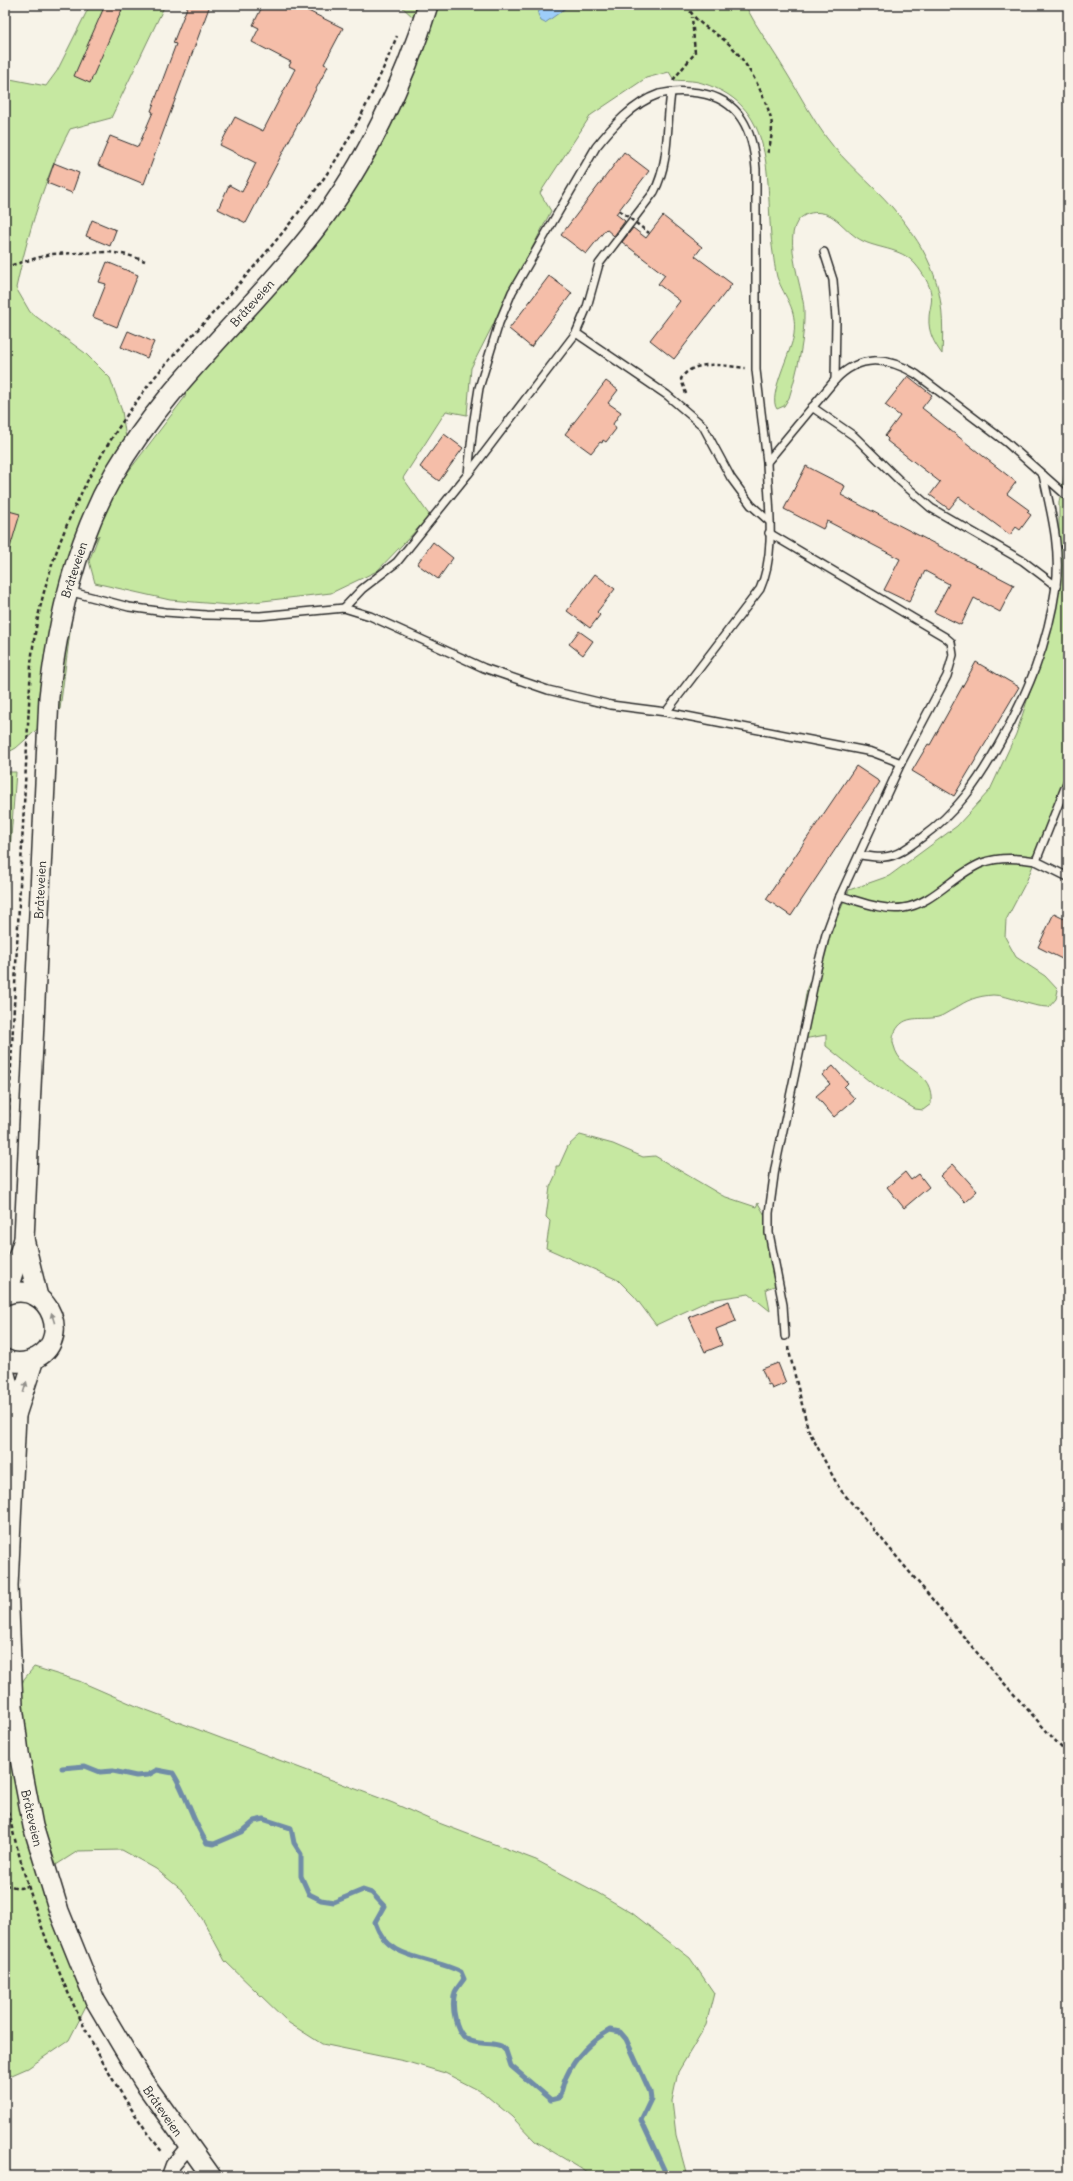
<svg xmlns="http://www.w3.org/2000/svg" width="1073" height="2181" viewBox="0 0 1073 2181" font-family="Delius,sans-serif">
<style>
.green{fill:#c6e8a1;stroke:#788a66}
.water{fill:#9dcdf9;stroke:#6f8ca7}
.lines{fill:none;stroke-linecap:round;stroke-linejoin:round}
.stream{stroke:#6f8ca7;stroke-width:5}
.building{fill:#f5bea9;stroke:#2b2b2b}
.service-casing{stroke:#2b2b2b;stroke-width:10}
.minor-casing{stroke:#2b2b2b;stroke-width:17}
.secondary-casing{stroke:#2b2b2b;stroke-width:22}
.path{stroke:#2b2b2b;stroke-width:2.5;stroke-dasharray:4 3;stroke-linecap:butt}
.service{stroke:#f7f3e8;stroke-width:7}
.minor{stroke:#f7f3e8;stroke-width:14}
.secondary{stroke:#f7f3e8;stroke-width:19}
.path-bridge{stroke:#2b2b2b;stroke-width:2.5;stroke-dasharray:4 3;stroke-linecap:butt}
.oneway{fill:#918f8a}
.labels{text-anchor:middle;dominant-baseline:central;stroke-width:3;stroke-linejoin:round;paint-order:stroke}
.street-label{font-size:12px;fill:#2b2b2b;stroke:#f7f3e8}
</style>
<rect width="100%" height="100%" fill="#f7f3e8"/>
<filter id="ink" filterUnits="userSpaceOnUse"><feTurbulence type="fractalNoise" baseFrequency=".025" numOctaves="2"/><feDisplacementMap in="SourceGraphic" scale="8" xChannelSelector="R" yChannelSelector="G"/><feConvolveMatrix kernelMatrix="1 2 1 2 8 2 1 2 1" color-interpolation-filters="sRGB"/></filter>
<g filter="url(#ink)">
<g class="green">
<path d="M 90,5 L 165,5 L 111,118 L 70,129 C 44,179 28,233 16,288 L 30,312 L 85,353 L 110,378 L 122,411 L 127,446 L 125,476 L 185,397 L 186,389 L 361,161 L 415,19 L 400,5 L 745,5 C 758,30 775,53 789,77 C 801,97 812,118 826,137 C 845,163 871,183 892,207 C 933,256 946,289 942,354 C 934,343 928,332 929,318 C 929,310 933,302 931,294 C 930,284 922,272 916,265 C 901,246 874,250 856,237 C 847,231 841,222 831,216 C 823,212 813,211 805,215 C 778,228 803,287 804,309 C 805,339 798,369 789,398 L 784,406 L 777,409 C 767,396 792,351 794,334 C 797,307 785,299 777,277 C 775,269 774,260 773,253 C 763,188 783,107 702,83 C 693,80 683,81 674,80 L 669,72 L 646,78 L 591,115 L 540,193 L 551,211 L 471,368 L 467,415 L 446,411 L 403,478 L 430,516 L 377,571 L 331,593 L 229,605 L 170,600 L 95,583 L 89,561 L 99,535 L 86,556 L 76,586 L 60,709 L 16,748 L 5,754 L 5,78 L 46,86 L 57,71 Z"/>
<path d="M 1066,467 L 1068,469 L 1068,783 L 1026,882 L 1006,920 L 1005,937 L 1016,957 L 1045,976 L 1058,990 L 1056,999 L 1049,1007 C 1029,1007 1010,995 993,995 C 977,996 967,1000 954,1009 C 949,1011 943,1016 938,1017 C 922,1021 904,1013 895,1032 C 893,1036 892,1041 894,1046 C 901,1074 934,1068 931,1104 L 923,1110 L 915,1109 L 874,1085 L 826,1046 L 826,1035 L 803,1039 L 803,1012 L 807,988 L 849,890 L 889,876 L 957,826 L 990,790 L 1016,734 L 1031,689 L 1048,624 L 1059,536 L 1059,502 Z"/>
<polygon points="5,772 16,772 5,915"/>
<polygon points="580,1135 613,1144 643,1157 655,1156 723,1196 756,1207 758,1203 767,1219 780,1284 766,1289 770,1311 749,1294 710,1300 656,1325 635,1297 618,1280 546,1248 550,1221 546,1217 550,1187 556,1174 556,1166 559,1166 568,1146"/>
<polygon points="34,1667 79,1681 141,1708 393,1803 431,1820 536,1860 598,1893 632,1913 690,1958 714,1993 706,2025 678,2072 672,2101 676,2135 686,2172 690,2176 593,2176 535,2141 512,2117 482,2092 445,2073 404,2061 322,2044 289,2023 225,1961 203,1920 183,1891 156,1869 122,1850 78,1851 56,1865 52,1884 87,2005 69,2040 28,2068 5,2078 5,1729 24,1679"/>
</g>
<polygon class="water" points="541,5 570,5 545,23 541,21 538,14"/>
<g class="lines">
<path class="stream" d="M 62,1768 L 85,1766 L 100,1772 L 113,1771 L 136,1776 L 148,1775 L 157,1770 L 173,1773 C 187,1795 192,1821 207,1843 L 214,1844 L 242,1832 L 255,1821 L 263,1819 L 291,1828 L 294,1843 L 301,1854 L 301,1876 L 309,1894 L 321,1900 L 334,1902 L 363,1890 L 372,1893 L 384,1906 L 375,1922 C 387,1962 432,1956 461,1972 L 464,1979 C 461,1983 457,1988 455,1992 C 451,2006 455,2036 471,2041 C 481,2045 492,2042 501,2046 L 506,2051 L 511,2066 L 551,2100 L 559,2098 C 562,2091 563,2083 566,2077 C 575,2057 592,2040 610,2030 L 620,2032 L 626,2039 L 650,2092 L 651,2099 L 641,2120 L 667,2176"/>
</g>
<g class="building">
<polygon points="105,5 124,5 90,83 74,76"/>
<polygon points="188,5 210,5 144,184 98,165 110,136 138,147 153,112 151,111 176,44 173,43"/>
<polygon points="263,5 296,5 343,28 324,64 328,66 246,223 218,209 229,185 242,192 256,163 220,145 235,117 263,131 295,69 289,66 291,62 252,42 259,28 253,25"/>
<polygon points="624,152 649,171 616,214 625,221 614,236 606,229 586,254 561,235"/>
<polygon points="54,163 79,173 72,193 47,183"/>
<polygon points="663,216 702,247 695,256 732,284 674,359 650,340 680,301 658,284 665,275 622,242 633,228 646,238"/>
<polygon points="92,220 116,230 110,246 86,236"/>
<polygon points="107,262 138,275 117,327 93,317 106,284 99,282"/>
<polygon points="549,276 572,293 531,347 509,329"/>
<polygon points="128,331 154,342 147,358 121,347"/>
<polygon points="908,376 932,395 922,408 1016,482 1007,494 1029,510 1027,512 1031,515 1020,530 1016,527 1010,535 959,497 949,509 930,495 940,482 887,441 888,439 885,436 900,416 885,405"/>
<polygon points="606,381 618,390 608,403 621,412 613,424 616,429 606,442 603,440 602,443 600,442 591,453 565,434"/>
<polygon points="444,434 463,448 439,481 420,467"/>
<polygon points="806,466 845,486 841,495 1014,585 1000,612 974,598 961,625 934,612 949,584 925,571 909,602 884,590 900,559 827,521 823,529 784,509"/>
<polygon points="5,510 20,514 9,551 5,551"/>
<polygon points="433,542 453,558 438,579 417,564"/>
<polygon points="595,574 615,589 597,612 600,615 590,628 567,611"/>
<polygon points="579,631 593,641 583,655 569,644"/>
<polygon points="976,662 1019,687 954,796 912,771 928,744 930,745"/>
<polygon points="856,766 880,782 791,916 766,899"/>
<polygon points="1054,913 1068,920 1068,962 1038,947"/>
<polygon points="833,1066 848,1083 844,1087 855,1099 834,1117 816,1096 830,1084 822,1075"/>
<polygon points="953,1164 977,1191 965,1202 940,1176"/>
<polygon points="905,1172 911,1180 919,1174 929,1187 904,1208 887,1187"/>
<polygon points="729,1301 736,1321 716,1329 722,1345 705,1352 689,1317"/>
<polygon points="778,1363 786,1383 772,1389 770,1384 768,1385 762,1369"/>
</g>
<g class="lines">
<defs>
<g id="service">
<polyline points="824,252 833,280 836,319 835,380"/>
<polyline points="576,333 667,395 703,426 731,478 751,505 769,521"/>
<polyline points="812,407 854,436 901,482 931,508 1023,561 1056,586"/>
<path d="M 469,473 L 576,333 L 587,307 L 599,264 L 654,192 C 670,162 666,126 671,93"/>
<polyline points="769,533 945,637 951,642 953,655 947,676 901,763 840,896 826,934 817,969 775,1168 769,1213 769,1233 783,1305 785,1336"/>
<polyline points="68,591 129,607 165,612 206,615 260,616 344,608 370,616 484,668 548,690 611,705 666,712 872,752 901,763"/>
<path d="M 344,608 L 362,589 L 397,562 L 468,474 L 473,426 L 479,388 L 499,323 L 512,292 L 596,147 C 612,127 633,103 659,94 C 671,91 687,91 699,93 C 740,99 753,131 756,169 L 756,370 L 767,462"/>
<path d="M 666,712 L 760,589 C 777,551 768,502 767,462 L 835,380 C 860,354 887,357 916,374 L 1006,442 L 1068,497"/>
<path d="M 860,855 C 868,856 876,858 884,857 C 898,856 910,846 921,838 C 957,812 978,782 999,744 C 1028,693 1048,644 1056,586 C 1061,548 1051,512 1043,475"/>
<polyline points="1036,861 1068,877"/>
<path d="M 840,896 C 859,901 883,911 903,908 C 933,904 954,874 982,863 C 998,857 1019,858 1036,861 L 1068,780"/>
</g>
<polyline id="minor" points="169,2176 173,2165 188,2147"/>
<g id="secondary">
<polyline points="24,1239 38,1297"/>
<path d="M 6,1294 L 24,1239 L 49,697 C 58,619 75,543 114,474 C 168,381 252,312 316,228 C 365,165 405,81 428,5"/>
<path d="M 5,1295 C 51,1277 76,1346 29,1361 C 22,1363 12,1363 5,1359"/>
<polyline points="34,1359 16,1415 8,1586 13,1706 19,1753 33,1826 59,1911 95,2000 143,2081 211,2176"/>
<polyline points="5,1374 16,1415"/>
</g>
</defs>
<use href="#service" class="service-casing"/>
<use href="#minor" class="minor-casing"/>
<use href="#secondary" class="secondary-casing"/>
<g class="path">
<path d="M 687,5 C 696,26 716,31 731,46 C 747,62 764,94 770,115 C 774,127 771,144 767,154"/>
<polyline points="673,80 695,53 692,17"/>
<polyline points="5,267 51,254 108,252 128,255 145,261"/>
<path d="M 686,394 L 681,379 C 693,358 726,366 745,368"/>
<path d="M 5,1187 L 31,664 C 41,559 90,460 154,378 C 176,351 201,327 224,301 C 255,266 286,230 314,192 C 349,145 375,90 397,36"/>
<polyline points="788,1347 808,1429 839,1488 979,1655 1068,1755"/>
<path d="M 5,1798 C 33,1925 83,2050 163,2153"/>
<polyline points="5,1885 20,1888 28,1886"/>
</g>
<use href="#service" class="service"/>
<use href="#minor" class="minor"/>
<use href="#secondary" class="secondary"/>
<polyline class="path-bridge" points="619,210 649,233"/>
</g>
<defs><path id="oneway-solid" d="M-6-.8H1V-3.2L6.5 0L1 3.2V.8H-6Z"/></defs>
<g class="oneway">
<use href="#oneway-solid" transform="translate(53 1318) rotate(-107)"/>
<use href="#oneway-solid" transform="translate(25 1387) rotate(-73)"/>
</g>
</g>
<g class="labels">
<g class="street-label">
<text transform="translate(252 303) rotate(-48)">Bråteveien</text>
<text transform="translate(74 570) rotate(-72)">Bråteveien</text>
<text transform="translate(40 890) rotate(-87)">Bråteveien</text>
<text transform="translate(32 1818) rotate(77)">Bråteveien</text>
<text transform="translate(163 2111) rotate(55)">Bråteveien</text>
</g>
</g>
<rect width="1073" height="2181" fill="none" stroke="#f7f3e8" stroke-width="20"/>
<rect x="10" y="10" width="1053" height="2161" fill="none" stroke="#2b2b2b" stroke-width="1.5" filter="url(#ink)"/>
</svg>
